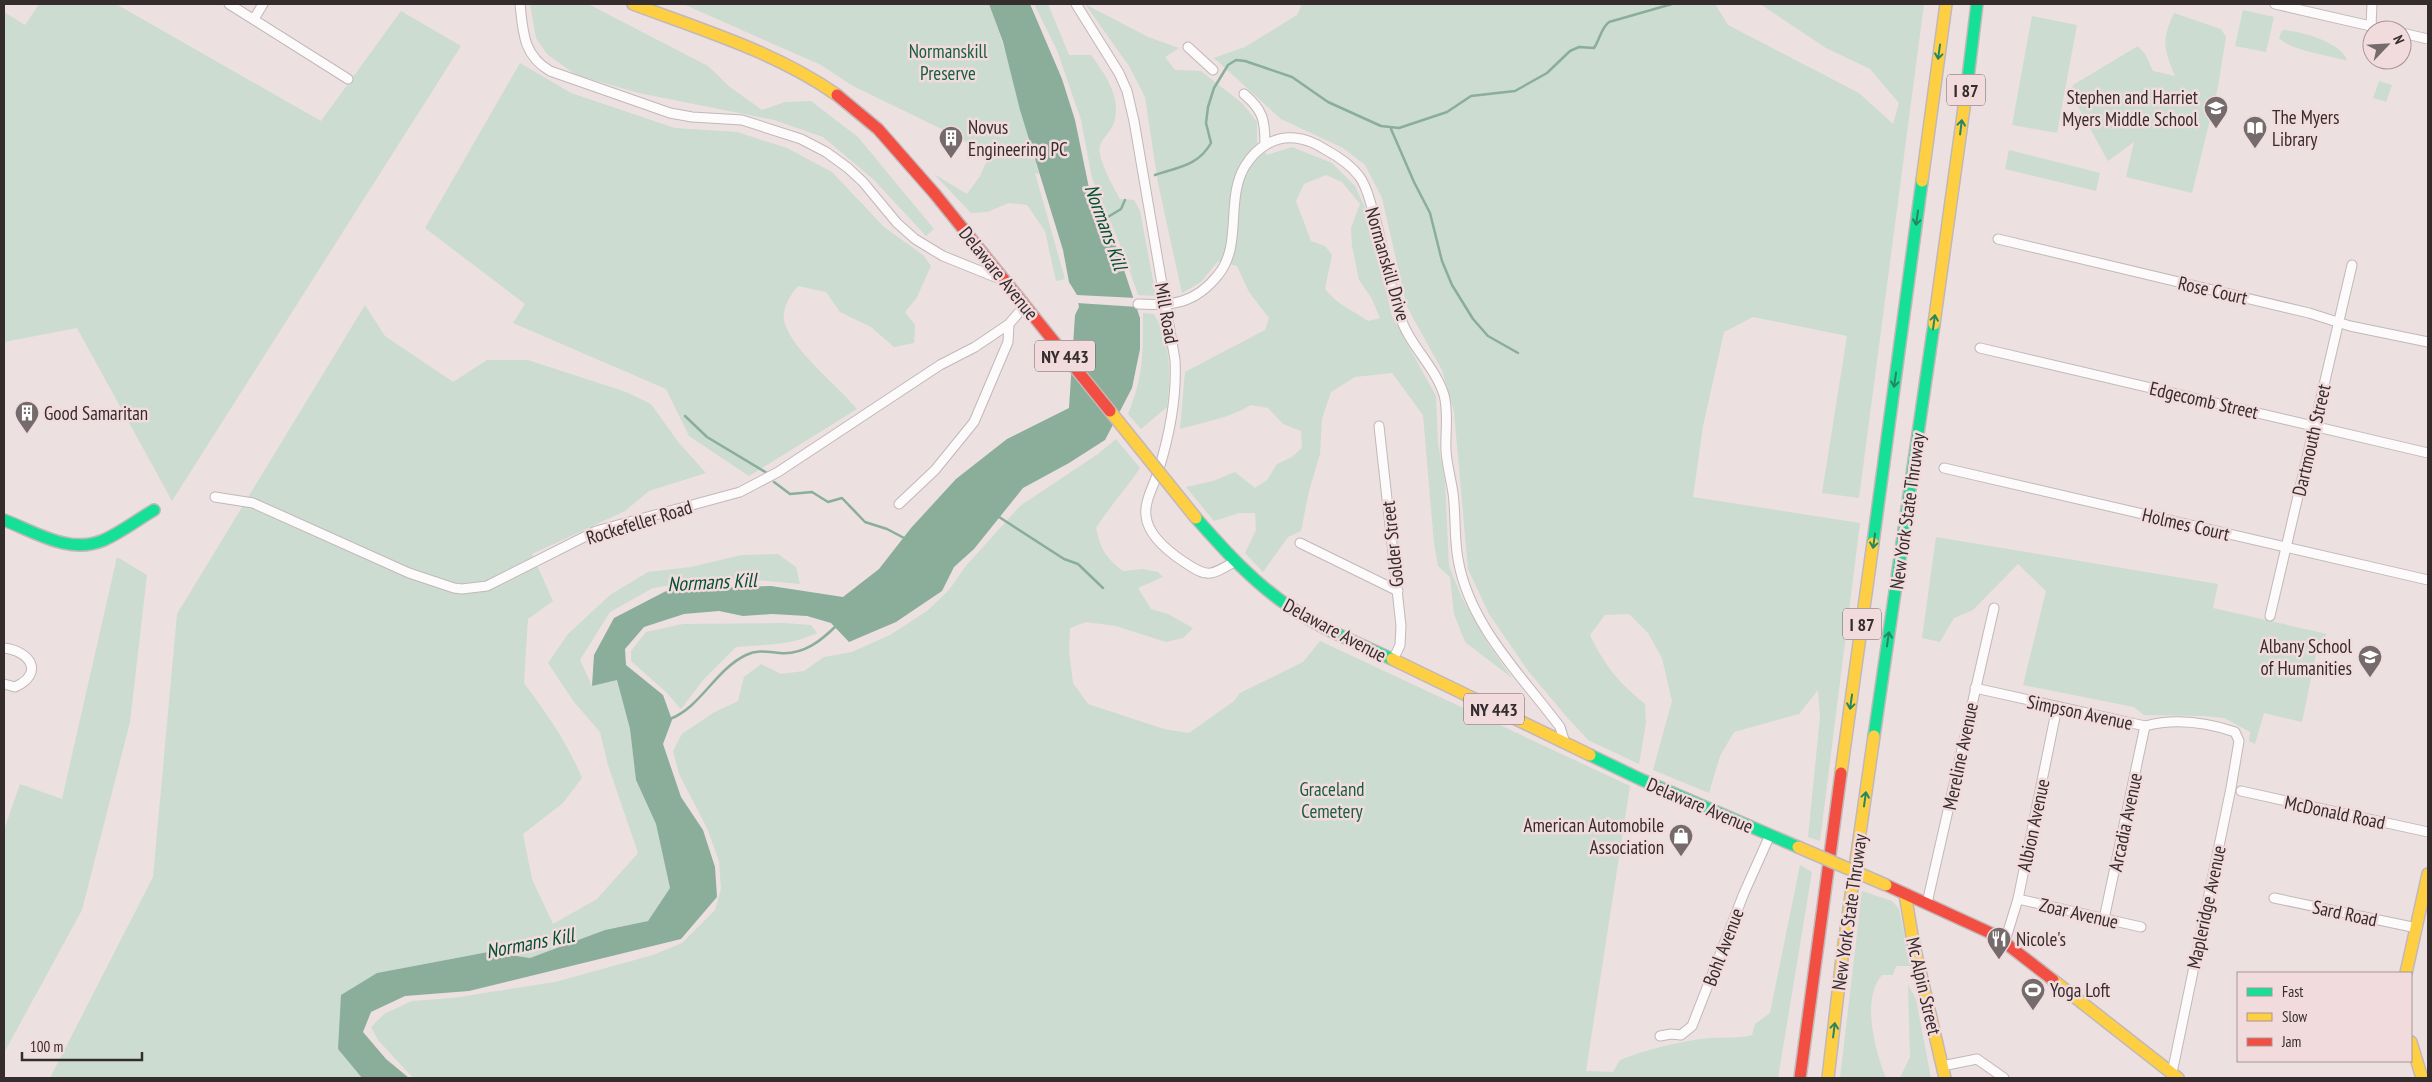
<svg xmlns="http://www.w3.org/2000/svg" width="2432" height="1082" viewBox="0 0 2432 1082" font-family="'PT Sans Narrow',sans-serif">
<style>
.green{fill:#ccdcd1;fill-rule:evenodd}
.water{fill:#8aae9a}
.pier{fill:#ece0e1}
.lines{fill:none;stroke-linecap:round;stroke-linejoin:round}
.stream{stroke:#8aae9a;stroke-width:2.5}
.street-casing{stroke:#c1b8b9;stroke-width:11}
.fast-casing{stroke:#c1b8b9;stroke-width:14}
.slow-casing{stroke:#c1b8b9;stroke-width:14}
.jam-casing{stroke:#c1b8b9;stroke-width:14}
.street{stroke:#fcfafa;stroke-width:9}
.fast{stroke:#16e098;stroke-width:11}
.slow{stroke:#ffcf43;stroke-width:11}
.jam{stroke:#f24e42;stroke-width:11}
.slow-bridge-casing{stroke:#c1b8b9;stroke-width:14;stroke-linecap:butt}
.jam-bridge-casing{stroke:#c1b8b9;stroke-width:14;stroke-linecap:butt}
.slow-bridge{stroke:#ffcf43;stroke-width:11}
.jam-bridge{stroke:#f24e42;stroke-width:11}
.oneway{stroke:#268662}
.labels{text-anchor:middle;dominant-baseline:central;stroke-width:5;stroke-linejoin:round;paint-order:stroke}
.shield{fill:#f1dbdd;stroke:#6d6062;stroke-width:1}
.shield-label{font-size:18px;font-weight:bold;fill:#352c2d}
.park-label{font-size:19px;fill:#175e41;stroke:#f1dbdd}
.poi-label{font-size:19px;fill:#352c2d;stroke:#f1dbdd;text-anchor:start}
.street-label{font-size:19px;fill:#352c2d;stroke:#f1dbdd}
.water-label{font-size:20px;font-style:italic;fill:#035135;stroke:#f1dbdd}
</style>
<rect width="100%" height="100%" fill="#ece0e1"/>
<g class="green">
<polygon points="39,4 116,4 321,121 401,11 461,46 172,501 77,328 4,342 4,12 25,25"/>
<polygon points="530,4 588,4 708,66 730,87 762,110 785,102 811,101 858,137 934,229 926,236 873,179 823,137 774,120 639,93 576,75 547,54 536,38"/>
<path d="M 683,4 L 989,4 C 1010,59 1022,117 1039,174 L 1035,173 L 1065,279 L 1056,281 L 1045,231 L 1027,205 L 1009,203 L 987,212 L 971,213 L 934,174 L 967,194 L 980,176 L 989,156 L 960,138 L 853,86 L 821,65 Z"/>
<path d="M 1034,4 L 1048,4 L 1069,55 L 1091,55 C 1106,75 1123,100 1113,125 C 1110,132 1103,138 1100,145 C 1096,157 1114,188 1120,199 L 1134,200 L 1140,211 L 1156,296 L 1138,295 L 1123,252 L 1092,178 L 1081,120 L 1057,50 Z"/>
<path d="M 1085,4 L 1148,37 L 1179,48 L 1165,57 L 1175,70 L 1201,71 L 1243,104 L 1257,122 L 1257,142 L 1267,155 L 1292,147 L 1332,163 L 1355,186 L 1367,212 L 1392,316 L 1436,396 L 1438,443 L 1445,482 L 1449,566 L 1462,598 L 1489,645 L 1512,678 L 1465,642 L 1454,614 L 1450,577 L 1438,566 L 1434,543 L 1423,415 L 1392,373 L 1355,377 L 1331,392 L 1322,419 L 1320,454 L 1309,491 L 1301,531 L 1288,537 L 1263,572 L 1245,553 L 1256,530 L 1255,513 L 1239,513 L 1214,521 L 1186,487 L 1213,481 L 1235,472 L 1255,488 L 1267,480 L 1277,464 L 1292,457 L 1302,448 L 1301,431 L 1283,424 L 1268,408 L 1251,405 C 1230,418 1204,422 1180,429 L 1185,372 L 1265,330 L 1269,318 L 1249,292 L 1237,266 L 1218,261 L 1201,282 L 1182,293 L 1158,183 L 1145,97 L 1129,66 ZM 1326,175 L 1342,182 L 1360,204 L 1351,228 L 1352,246 L 1359,280 L 1372,299 L 1380,318 L 1368,321 C 1351,309 1339,306 1325,289 L 1332,255 L 1325,246 L 1311,241 L 1296,201 L 1304,184 Z"/>
<path d="M 1302,4 L 1715,4 L 1728,25 L 1859,93 L 1893,124 L 1899,103 L 1870,69 L 1826,48 L 1760,4 L 1924,4 L 1859,498 L 1822,493 L 1847,336 L 1753,317 L 1724,332 L 1703,426 L 1693,497 L 1860,523 L 1820,841 L 1808,837 L 1820,717 L 1818,690 L 1799,714 L 1734,732 L 1720,756 L 1709,793 L 1653,770 L 1672,701 L 1662,658 L 1648,633 L 1629,614 L 1605,615 L 1590,635 C 1605,666 1618,682 1645,704 L 1646,723 L 1639,764 L 1588,740 L 1566,716 L 1529,672 L 1489,614 L 1468,569 L 1454,412 L 1442,370 L 1407,307 L 1382,198 L 1365,165 L 1343,148 L 1281,119 L 1214,58 L 1245,47 L 1297,15 Z"/>
<polygon points="2243,10 2274,17 2266,52 2235,46"/>
<path d="M 2174,13 L 2221,29 L 2226,37 L 2218,87 L 2192,193 L 2126,177 L 2134,142 L 2108,161 L 2071,94 L 2073,85 L 2138,46 L 2145,54 L 2153,71 L 2175,76 C 2164,49 2161,41 2174,13 Z"/>
<polygon points="2032,16 2077,25 2057,133 2012,125"/>
<path d="M 2282,30 C 2298,30 2344,43 2347,61 C 2329,55 2291,51 2279,38 Z"/>
<path d="M 520,63 L 571,93 L 675,128 L 737,132 L 787,148 L 832,172 L 884,227 L 923,255 L 931,266 L 916,299 L 905,312 L 915,325 L 914,343 L 894,347 L 871,327 L 840,312 L 826,292 L 798,286 C 790,295 780,311 785,324 C 795,353 836,384 857,409 L 749,476 L 689,436 L 666,389 L 513,323 L 525,304 L 425,228 Z"/>
<polygon points="2379,81 2392,85 2386,102 2373,98"/>
<polygon points="2009,150 2100,173 2096,191 2005,169"/>
<path d="M 365,305 L 385,336 L 453,382 L 487,360 L 528,360 L 626,392 L 651,404 L 679,443 L 706,473 L 649,491 L 625,511 L 532,554 L 553,601 L 528,619 L 524,683 C 547,714 567,742 582,778 L 563,803 L 523,834 L 532,879 L 553,924 L 597,899 L 638,853 L 608,765 L 600,732 L 574,702 L 548,663 L 568,634 L 610,595 L 648,572 L 691,567 L 741,555 L 778,554 L 796,567 L 800,584 L 744,579 L 695,581 L 653,588 L 610,612 L 580,660 L 592,686 L 617,679 L 630,729 L 636,780 L 656,824 L 670,888 L 648,921 L 605,930 L 530,958 L 488,952 L 377,973 L 338,1049 L 362,1078 L 50,1078 L 153,877 L 177,614 Z"/>
<path d="M 1143,313 L 1154,314 C 1171,342 1171,375 1167,407 L 1141,429 L 1128,414 C 1144,375 1143,353 1143,313 Z"/>
<path d="M 1116,439 L 1140,468 C 1126,489 1110,506 1096,528 C 1101,550 1105,557 1123,571 L 1142,569 L 1158,572 L 1163,577 L 1138,588 L 1151,609 L 1168,614 L 1193,628 L 1183,638 L 1166,642 L 1116,626 L 1086,622 L 1070,628 L 1069,651 L 1073,683 L 1088,704 L 1164,729 L 1189,733 L 1234,701 L 1240,693 L 1303,662 L 1320,641 L 1630,786 L 1586,1071 L 1613,1072 L 1620,1060 C 1648,1049 1680,1041 1710,1038 C 1725,1037 1737,1039 1752,1035 L 1755,1024 L 1770,1013 L 1800,865 L 1812,872 L 1778,1078 L 413,1078 L 378,1040 L 371,1027 L 384,1014 L 412,1001 L 453,998 L 555,982 L 653,955 L 682,943 L 715,910 L 721,889 L 719,861 L 707,828 L 679,774 L 673,751 L 682,734 L 713,713 L 738,701 L 744,677 L 761,664 L 781,674 L 804,671 L 824,657 L 852,652 L 890,635 L 927,611 L 949,590 L 965,567 L 1020,506 L 1098,454 Z"/>
<polygon points="1936,537 2218,584 2213,608 2327,634 2318,644 2302,722 2264,713 2255,744 2249,741 2250,732 2224,718 2205,716 2144,715 2134,707 2023,685 2046,591 2018,564 1973,610 1954,618 1940,642 1922,638"/>
<polygon points="117,557 147,575 130,722 82,910 4,1053 4,830 20,784 62,799"/>
<path d="M 784,623 L 811,625 L 817,633 C 790,646 765,644 736,647 L 704,679 L 681,709 L 666,692 L 631,661 L 631,651 L 646,632 L 683,624 Z"/>
<path d="M 1862,891 L 1892,901 L 1899,909 L 1911,966 L 1896,966 L 1893,975 L 1882,975 C 1861,999 1875,1051 1886,1078 L 1840,1078 Z"/>
<polygon points="1908,985 1916,999 1931,1078 1900,1078 1910,1057"/>
</g>
<polygon class="water" points="989,4 1030,4 1062,79 1075,120 1089,188 1111,231 1140,318 1140,349 1132,388 1105,440 1069,463 1023,488 974,549 954,567 942,591 896,622 849,642 831,623 807,616 772,614 743,616 719,611 684,614 644,627 625,649 626,665 663,695 672,720 663,744 681,797 703,830 715,867 717,897 681,939 469,991 405,996 371,1012 363,1032 386,1059 409,1078 362,1078 338,1049 341,995 377,973 488,952 530,958 605,930 648,921 670,888 656,824 636,780 630,729 617,680 592,686 594,655 614,618 670,589 771,586 843,597 879,569 911,528 956,479 1007,439 1069,408 1075,315 1079,307 1077,295 1069,282 1063,250 1020,110 1003,42"/>
<polygon class="pier" points="1077,295 1136,298 1138,307 1077,303"/>
<g class="lines">
<g class="stream">
<polyline points="1391,129 1414,182 1430,213 1442,261 1452,285 1473,319 1488,336 1518,353"/>
<path d="M 1155,175 C 1178,167 1198,166 1211,143 L 1206,123 L 1208,107 L 1214,88 L 1228,65 L 1236,60 L 1245,61 L 1292,77 L 1328,102 L 1381,126 L 1399,128 L 1447,112 L 1471,96 L 1515,91 L 1547,73 L 1570,51 L 1579,47 L 1594,48 C 1600,39 1601,28 1609,22 L 1672,4"/>
<polyline points="1103,220 1121,209 1125,200"/>
<polyline points="685,416 707,437 767,473"/>
<polyline points="774,482 790,494 812,492 828,502 842,498 865,522 887,529 906,539"/>
<polyline points="996,515 1064,559 1078,564 1103,588"/>
<path d="M 670,719 C 701,707 715,670 746,655 C 758,649 768,652 780,653 C 804,655 822,640 837,625"/>
</g>
<defs>
<g id="street">
<polyline points="229,4 348,79"/>
<path d="M 520,4 C 523,32 523,55 550,71 L 670,113 L 692,117 L 742,120 L 801,139 L 826,152 L 848,168 L 863,182 L 897,223 L 915,239 L 943,256 L 1000,279"/>
<path d="M 1076,4 L 1119,73 L 1127,91 L 1134,121 L 1175,360 C 1177,397 1170,433 1159,469 C 1155,484 1144,500 1146,516 C 1148,536 1169,552 1184,562 C 1208,578 1210,576 1234,562"/>
<polyline points="2275,4 2388,30"/>
<polyline points="254,19 263,4"/>
<polyline points="2371,26 2372,4"/>
<polyline points="2402,33 2428,39"/>
<polyline points="1188,47 1213,70"/>
<path d="M 1244,94 C 1263,110 1265,120 1265,144"/>
<polyline points="1998,239 2309,313 2350,326 2428,342"/>
<path d="M 1138,304 C 1172,306 1195,304 1218,275 C 1243,245 1225,199 1245,166 C 1256,148 1274,136 1295,138 C 1306,139 1317,144 1326,150 C 1339,157 1350,164 1359,176 C 1367,186 1369,199 1373,211 C 1384,246 1388,282 1400,316 C 1409,345 1435,366 1444,395 C 1449,413 1445,433 1446,451 C 1447,466 1451,479 1453,493 C 1456,515 1454,538 1458,559 C 1469,625 1522,676 1560,727 L 1565,743"/>
<polyline points="1980,348 2428,453"/>
<polyline points="1379,426 1401,626 1400,645 1393,660"/>
<polyline points="1944,468 2428,580"/>
<polyline points="215,497 253,503 409,573 454,588 462,589 487,586 596,531 740,492 778,472 940,365 975,347 1009,324 1021,310 1024,302"/>
<polyline points="899,504 935,470 974,422 1008,342 1009,324"/>
<polyline points="1300,543 1398,591"/>
<polyline points="2270,616 2352,265"/>
<path d="M 4,648 C 30,651 45,673 15,687 L 4,684"/>
<path d="M 1975,688 L 2145,726 C 2175,718 2206,722 2235,732 L 2239,741 L 2231,788 L 2172,1073"/>
<polyline points="2241,791 2428,832"/>
<polyline points="2274,898 2417,928"/>
<polyline points="2018,899 2141,927"/>
<polyline points="1927,903 1994,608"/>
<polyline points="2104,919 2145,726"/>
<polyline points="2005,941 2018,899 2057,707"/>
<polyline points="1660,1036 1671,1034 1681,1035 1692,1026 1744,893 1770,835"/>
<polyline points="1942,1066 1977,1059 2004,1078"/>
</g>
<g id="fast">
<polyline points="1967,86 1977,4"/>
<path d="M 1196,518 C 1225,551 1254,583 1290,607 C 1321,629 1358,643 1392,659"/>
<path d="M 4,520 C 35,532 70,555 104,540 C 122,532 137,520 154,510"/>
<polyline points="1873,543 1922,181"/>
<polyline points="1874,736 1934,324"/>
<polyline points="1590,755 1640,779 1798,847"/>
</g>
<g id="slow">
<path d="M 633,4 C 702,30 776,52 837,95"/>
<polyline points="1922,181 1946,4"/>
<polyline points="1934,324 1967,86"/>
<polyline points="1392,659 1590,755"/>
<polyline points="1841,773 1873,543"/>
<polyline points="1905,894 1913,941 1945,1078"/>
<polyline points="2406,973 2428,874"/>
<polyline points="2053,980 2178,1078"/>
<polyline points="2411,1042 2422,1078"/>
<polyline points="1828,1078 1842,958 1874,736"/>
</g>
<g id="jam">
<polyline points="837,95 878,129 935,194"/>
<polyline points="1886,885 1995,935 2053,980"/>
<polyline points="1800,1078 1841,773"/>
</g>
</defs>
<use href="#street" class="street-casing"/>
<use href="#fast" class="fast-casing"/>
<use href="#slow" class="slow-casing"/>
<use href="#jam" class="jam-casing"/>
<use href="#street" class="street"/>
<use href="#fast" class="fast"/>
<use href="#slow" class="slow"/>
<use href="#jam" class="jam"/>
<defs>
<g id="slow-bridge">
<polyline points="1110,411 1196,518"/>
<polyline points="1798,847 1886,885"/>
</g>
<polyline id="jam-bridge" points="935,194 1110,411"/>
</defs>
<use href="#slow-bridge" class="slow-bridge-casing"/>
<use href="#jam-bridge" class="jam-bridge-casing"/>
<use href="#slow-bridge" class="slow-bridge"/>
<use href="#jam-bridge" class="jam-bridge"/>
</g>
<defs><path id="oneway-shaft" d="M-6 0H5M1.5-3L5.5 0L1.5 3" fill="none" stroke-width="1.6" stroke-linecap="round" stroke-linejoin="round" transform="scale(1.25)"/></defs>
<g class="oneway">
<use href="#oneway-shaft" transform="translate(1939 52) rotate(98)"/>
<use href="#oneway-shaft" transform="translate(1961 127) rotate(-83)"/>
<use href="#oneway-shaft" transform="translate(1917 218) rotate(98)"/>
<use href="#oneway-shaft" transform="translate(1934 322) rotate(-82)"/>
<use href="#oneway-shaft" transform="translate(1895 380) rotate(98)"/>
<use href="#oneway-shaft" transform="translate(1874 541) rotate(98)"/>
<use href="#oneway-shaft" transform="translate(1888 639) rotate(-82)"/>
<use href="#oneway-shaft" transform="translate(1851 702) rotate(98)"/>
<use href="#oneway-shaft" transform="translate(1865 799) rotate(-82)"/>
<use href="#oneway-shaft" transform="translate(1834 1030) rotate(-83)"/>
</g>
<defs>
<symbol id="school-pin" viewBox="-11 -11 22 30"><path d="M0 17L-7.5 6A9.5 9.5 0 1 1 7.5 6Z" fill="#756b6c" stroke="#f1dbdd"/><path d="M0-5L7-2L0 1L-7-2ZM-4 1L0 2.5L4 1V4Q0 6-4 4Z" fill="#fff"/></symbol>
<symbol id="library-pin" viewBox="-11 -11 22 30"><path d="M0 17L-7.5 6A9.5 9.5 0 1 1 7.5 6Z" fill="#756b6c" stroke="#f1dbdd"/><path d="M-6-4Q-3-5.5-.7-3.5V5Q-3 3-6 4ZM6-4Q3-5.5 .7-3.5V5Q3 3 6 4Z" fill="#fff"/></symbol>
<symbol id="building-pin" viewBox="-11 -11 22 30"><path d="M0 17L-7.5 6A9.5 9.5 0 1 1 7.5 6Z" fill="#756b6c" stroke="#f1dbdd"/><path d="M-4-6H4V6H1V3H-1V6H-4ZM-2.5-4.3h1.7v1.8h-1.7ZM.8-4.3h1.7v1.8H.8ZM-2.5-1h1.7V.8h-1.7ZM.8-1h1.7V.8H.8Z" fill="#fff"/></symbol>
<symbol id="shop-pin" viewBox="-11 -11 22 30"><path d="M0 17L-7.5 6A9.5 9.5 0 1 1 7.5 6Z" fill="#756b6c" stroke="#f1dbdd"/><path d="M-5-2.5h2.3a2.7 3.5 0 0 1 5.4 0H5L5.5 6h-11ZM-1.5-2.5h3a1.5 2.3 0 0 0-3 0Z" fill="#fff"/></symbol>
<symbol id="restaurant-pin" viewBox="-11 -11 22 30"><path d="M0 17L-7.5 6A9.5 9.5 0 1 1 7.5 6Z" fill="#756b6c" stroke="#f1dbdd"/><path d="M-5-6h1v4h1v-4h1v4h1v-4h1v5L-1.5 .5V6h-2V.5L-5-1ZM5-6V6H3V1.5H1.5Q1.5-4 5-6Z" fill="#fff"/></symbol>
<symbol id="stadium-pin" viewBox="-11 -11 22 30"><path d="M0 17L-7.5 6A9.5 9.5 0 1 1 7.5 6Z" fill="#756b6c" stroke="#f1dbdd"/><path d="M0-5a6.5 5 0 1 0 0 10a6.5 5 0 1 0 0-10ZM-3.5-1.8h7v3.6h-7Z" fill="#fff"/></symbol>
</defs>
<g fill-rule="evenodd">
<use href="#school-pin" x="2202" y="94" width="28" height="38"/>
<use href="#library-pin" x="2241" y="114" width="28" height="38"/>
<use href="#building-pin" x="937" y="124" width="28" height="38"/>
<use href="#building-pin" x="13" y="399" width="28" height="38"/>
<use href="#school-pin" x="2356" y="643" width="28" height="38"/>
<use href="#shop-pin" x="1667" y="822" width="28" height="38"/>
<use href="#restaurant-pin" x="1985" y="925" width="28" height="38"/>
<use href="#stadium-pin" x="2019" y="976" width="28" height="38"/>
</g>
<g class="labels">
<g class="shield">
<rect x="1947" y="74.5" width="38" height="31" rx="4"/>
<rect x="1035" y="340.5" width="60" height="31" rx="4"/>
<rect x="1843" y="608.5" width="38" height="31" rx="4"/>
<rect x="1464" y="693.5" width="60" height="31" rx="4"/>
</g>
<g class="shield-label">
<text x="1966" y="90">I 87</text>
<text x="1065" y="356">NY 443</text>
<text x="1862" y="624">I 87</text>
<text x="1494" y="709">NY 443</text>
</g>
<g class="park-label">
<text x="948" y="51">Normanskill<tspan x="948" dy="22">Preserve</tspan></text>
<text x="1332" y="789">Graceland<tspan x="1332" dy="22">Cemetery</tspan></text>
</g>
<g class="poi-label">
<text x="2198" y="97" text-anchor="end">Stephen and Harriet<tspan x="2198" dy="22">Myers Middle School</tspan></text>
<text x="2272" y="117">The Myers<tspan x="2272" dy="22">Library</tspan></text>
<text x="968" y="127">Novus<tspan x="968" dy="22">Engineering PC</tspan></text>
<text x="44" y="413">Good Samaritan</text>
<text x="2352" y="646" text-anchor="end">Albany School<tspan x="2352" dy="22">of Humanities</tspan></text>
<text x="1664" y="825" text-anchor="end">American Automobile<tspan x="1664" dy="22">Association</tspan></text>
<text x="2016" y="939">Nicole's</text>
<text x="2050" y="990">Yoga Loft</text>
</g>
<g class="street-label">
<text transform="translate(1388 264) rotate(74)">Normanskill Drive</text>
<text transform="translate(999 273) rotate(51)">Delaware Avenue</text>
<text transform="translate(2213 290) rotate(13)">Rose Court</text>
<text transform="translate(1167 313) rotate(80)">Mill Road</text>
<text transform="translate(2204 400) rotate(13)">Edgecomb Street</text>
<text transform="translate(2311 440) rotate(-77)">Dartmouth Street</text>
<text transform="translate(1907 511) rotate(-82)">New York State Thruway</text>
<text transform="translate(639 522) rotate(-17)">Rockefeller Road</text>
<text transform="translate(2186 524) rotate(13)">Holmes Court</text>
<text transform="translate(1392 544) rotate(-96)">Golder Street</text>
<text transform="translate(1335 630) rotate(28)">Delaware Avenue</text>
<text transform="translate(2080 712) rotate(12)">Simpson Avenue</text>
<text transform="translate(1960 756) rotate(-78)">Mereline Avenue</text>
<text transform="translate(1700 805) rotate(23)">Delaware Avenue</text>
<text transform="translate(2335 812) rotate(12)">McDonald Road</text>
<text transform="translate(2125 822) rotate(-78)">Arcadia Avenue</text>
<text transform="translate(2033 825) rotate(-78)">Albion Avenue</text>
<text transform="translate(2206 907) rotate(-78)">Mapleridge Avenue</text>
<text transform="translate(1849 912) rotate(-82)">New York State Thruway</text>
<text transform="translate(2079 913) rotate(13)">Zoar Avenue</text>
<text transform="translate(2345 913) rotate(12)">Sard Road</text>
<text transform="translate(1723 947) rotate(-69)">Bohl Avenue</text>
<text transform="translate(1924 986) rotate(77)">Mc Alpin Street</text>
</g>
<g class="water-label">
<text transform="translate(1106 227) rotate(70)">Normans Kill</text>
<text transform="translate(712 582) rotate(-3)">Normans Kill</text>
<text transform="translate(530 943) rotate(-11)">Normans Kill</text>
</g>
</g>
<rect width="2432" height="1082" fill="none" stroke="#352c2d" stroke-width="10"/>
<rect x="2237" y="972" width="175" height="90" fill="#f1dbdd" stroke="#a69597"/>
<rect x="2247" y="988" width="25" height="8" fill="#16e098" stroke="#a69597"/>
<text x="2282" y="997" font-size="15" fill="#352c2d">Fast</text>
<rect x="2247" y="1013" width="25" height="8" fill="#ffcf43" stroke="#a69597"/>
<text x="2282" y="1022" font-size="15" fill="#352c2d">Slow</text>
<rect x="2247" y="1038" width="25" height="8" fill="#f24e42" stroke="#a69597"/>
<text x="2282" y="1047" font-size="15" fill="#352c2d">Jam</text>
<g transform="translate(2387 45) rotate(65)"><circle r="24" fill="#f1dbdd" stroke="#a69597"/>
<path d="M0-4L9 19L0 12L-9 19Z" fill="#756b6c"/>
<text y="-8" font-size="14" font-weight="bold" text-anchor="middle" fill="#352c2d">N</text>
</g>
<path d="M22 1052v8h120v-8" fill="none" stroke="#352c2d" stroke-width="2.5"/>
<text x="30" y="1052" font-size="15" fill="#352c2d" stroke="#f1dbdd" stroke-width="4" paint-order="stroke">100 m</text>
</svg>
